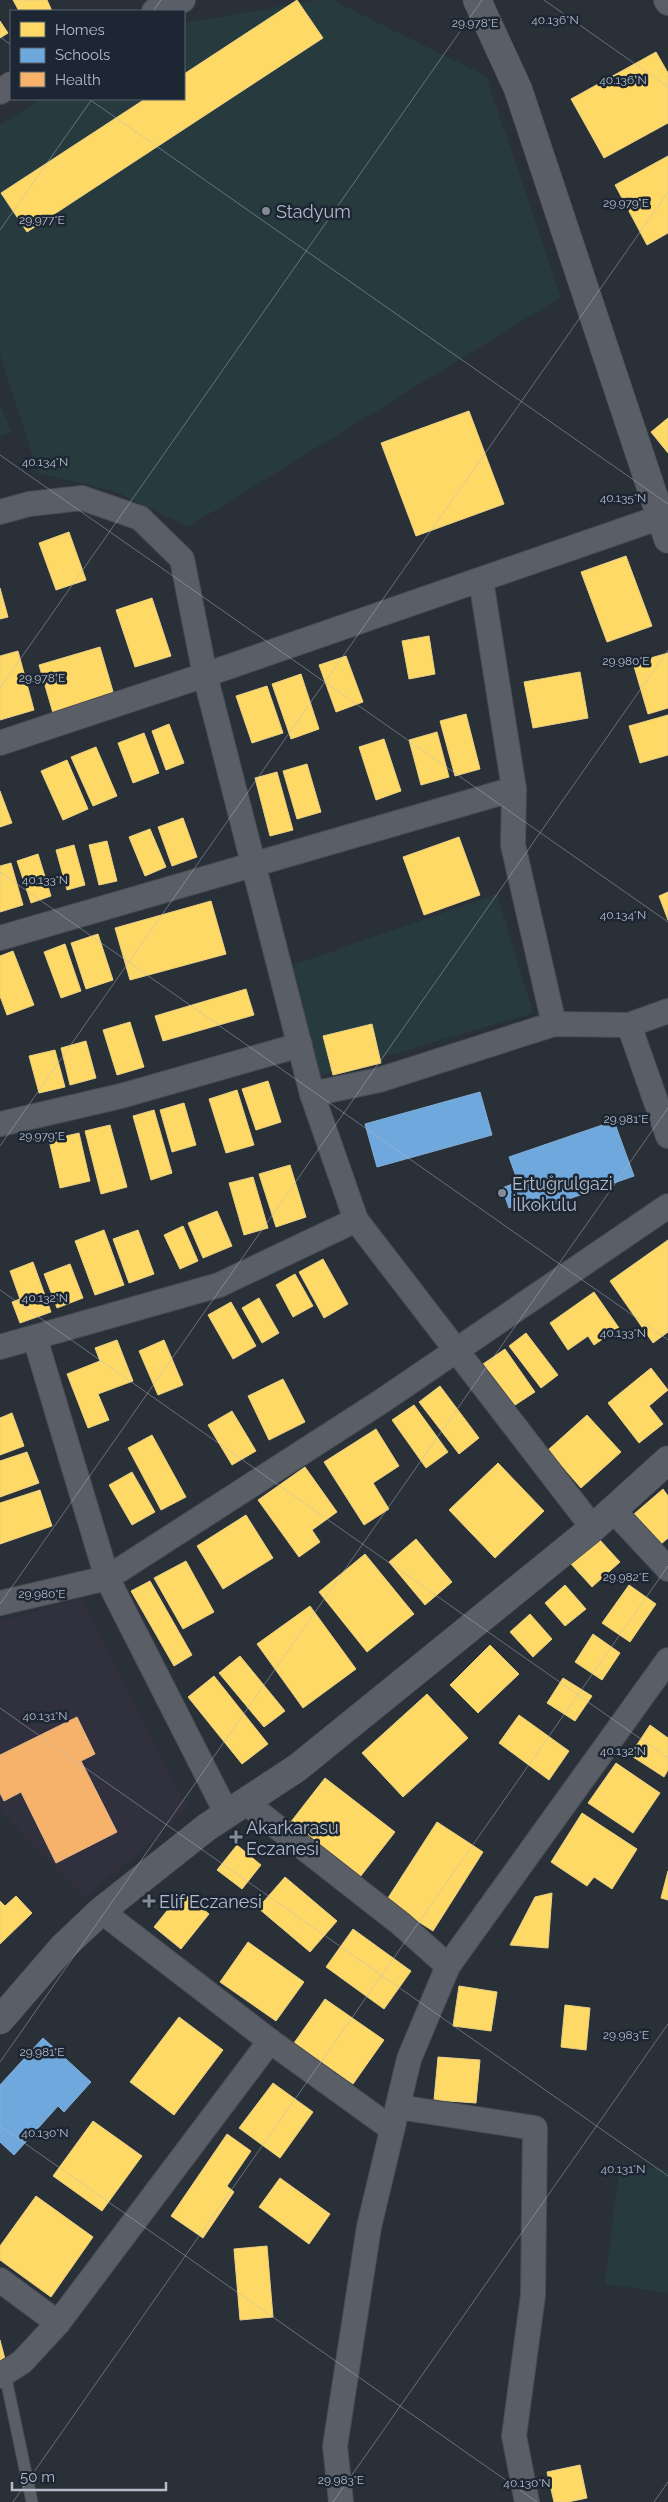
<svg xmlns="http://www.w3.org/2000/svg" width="668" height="2502" viewBox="0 0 668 2502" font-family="Raleway,sans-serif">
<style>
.medical{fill:#31303e}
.green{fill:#273a3e}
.homes{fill:#ffd966;stroke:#e8d084}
.schools{fill:#6fa8dc;stroke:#84aed6}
.health{fill:#f6b26b;stroke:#e2b587}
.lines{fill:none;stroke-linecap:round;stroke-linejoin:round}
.service-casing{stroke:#484c53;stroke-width:13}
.minor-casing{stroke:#484c53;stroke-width:26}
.tertiary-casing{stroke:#484c53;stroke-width:29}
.service{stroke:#5a5e66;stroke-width:11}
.minor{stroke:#5a5e66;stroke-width:24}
.tertiary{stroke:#5a5e66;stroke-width:28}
.ticks{fill:none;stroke:#b4bcc9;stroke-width:1;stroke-opacity:0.45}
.poi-dot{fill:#848b96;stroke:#1d2633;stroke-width:2}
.labels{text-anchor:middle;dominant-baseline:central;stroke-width:5;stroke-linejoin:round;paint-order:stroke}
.poi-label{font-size:18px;fill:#b4bcc9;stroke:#1d2633;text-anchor:start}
.ticks-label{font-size:12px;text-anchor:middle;fill:#b4bcc9;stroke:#1d2633;stroke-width:5;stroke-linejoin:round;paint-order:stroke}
</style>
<rect width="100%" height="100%" fill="#2a3038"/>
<polygon class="medical" points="81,1598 188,1809 85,1898 0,1811 0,1621"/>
<g class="green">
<polygon points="318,0 332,0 486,76 561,297 188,527 114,491 38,473 0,355 0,125 41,99 184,99 184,23"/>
<polygon points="0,403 11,432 0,436"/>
<polygon points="497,894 533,1013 320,1076 293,965"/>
<polygon points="620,2164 668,2170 668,2293 605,2284"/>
</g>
<g class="homes">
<polygon points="13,0 47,0 52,11 19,11"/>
<polygon points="297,0 323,38 27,232 1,193 145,99 184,99 184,74"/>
<polygon points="0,21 8,33 0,38"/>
<polygon points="656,52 668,73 668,123 604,158 571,99"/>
<polygon points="668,156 668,233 647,245 615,185"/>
<polygon points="469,411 504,504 416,536 381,443"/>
<polygon points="668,418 668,453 651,432"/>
<polygon points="69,532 86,580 56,590 39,543"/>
<polygon points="626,556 652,626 607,642 581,572"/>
<polygon points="0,588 8,617 0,619"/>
<polygon points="152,598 171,656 135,667 116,610"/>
<polygon points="429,636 435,674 409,679 402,641"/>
<polygon points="100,647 114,695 53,713 39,665"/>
<polygon points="18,651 34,710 0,720 0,656"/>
<polygon points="668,653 668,708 648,714 633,663"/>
<polygon points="346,656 363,702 336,712 319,665"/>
<polygon points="580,672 588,718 533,728 524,682"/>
<polygon points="301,674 319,729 291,739 272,684"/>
<polygon points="267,686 283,733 252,743 236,696"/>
<polygon points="466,714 480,769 455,776 440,721"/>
<polygon points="668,715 668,755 640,763 629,726"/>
<polygon points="169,724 184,763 166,770 152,731"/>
<polygon points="437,732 449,777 421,785 409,740"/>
<polygon points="144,733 159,773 133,783 118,743"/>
<polygon points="384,739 401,791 376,800 359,747"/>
<polygon points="96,747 117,796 93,806 71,757"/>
<polygon points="67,760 88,809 63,820 41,771"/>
<polygon points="307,764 321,812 297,819 283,771"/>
<polygon points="277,772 293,830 270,836 255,778"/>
<polygon points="0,791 12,823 0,827"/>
<polygon points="183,818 197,857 172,866 158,827"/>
<polygon points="150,829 166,867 145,876 129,837"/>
<polygon points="459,837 480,895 424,915 403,857"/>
<polygon points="107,841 117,881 99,885 89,845"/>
<polygon points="74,845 85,885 67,890 56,850"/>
<polygon points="38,854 51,896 31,903 17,861"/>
<polygon points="11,863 23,905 0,912 0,866"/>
<polygon points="668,892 668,920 659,896"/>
<polygon points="211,901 226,954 130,980 115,928"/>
<polygon points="98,934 113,980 86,989 71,943"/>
<polygon points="65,944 81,991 61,998 44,952"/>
<polygon points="13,951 34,1005 7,1015 0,996 0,956"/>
<polygon points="246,989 254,1015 163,1041 155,1016"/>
<polygon points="130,1022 144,1067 117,1075 103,1030"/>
<polygon points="372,1024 381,1063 333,1075 323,1036"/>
<polygon points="86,1041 96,1078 70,1085 61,1048"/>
<polygon points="55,1050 65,1087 39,1093 29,1056"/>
<polygon points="268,1081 281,1122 256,1130 242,1089"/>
<polygon points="237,1090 254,1145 226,1153 209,1099"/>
<polygon points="184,1103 196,1145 172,1152 160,1110"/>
<polygon points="154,1110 172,1173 151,1180 133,1116"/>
<polygon points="110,1125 127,1187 101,1194 85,1131"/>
<polygon points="79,1133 90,1181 60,1188 49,1140"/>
<polygon points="290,1165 306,1217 276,1227 259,1174"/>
<polygon points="253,1177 268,1228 244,1235 229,1183"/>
<polygon points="217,1211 232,1246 203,1258 188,1223"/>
<polygon points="183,1226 198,1261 180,1269 164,1235"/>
<polygon points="104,1230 124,1285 95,1295 75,1241"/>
<polygon points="138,1230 154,1274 129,1283 113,1239"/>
<polygon points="668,1240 668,1332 653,1343 610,1281"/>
<polygon points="323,1259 348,1304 324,1318 299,1272"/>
<polygon points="33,1262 51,1312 20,1323 12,1302 20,1299 10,1271"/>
<polygon points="70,1264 83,1298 57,1308 44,1274"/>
<polygon points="295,1274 313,1306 293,1317 276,1285"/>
<polygon points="594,1292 619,1328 594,1345 588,1336 568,1350 550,1323"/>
<polygon points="259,1298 279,1333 262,1343 242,1308"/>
<polygon points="231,1302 256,1346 233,1359 208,1315"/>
<polygon points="526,1333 558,1375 541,1388 509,1346"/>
<polygon points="117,1340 133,1381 98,1394 109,1420 88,1428 67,1374 100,1361 95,1348"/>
<polygon points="164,1340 183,1385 158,1395 139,1351"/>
<polygon points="505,1349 535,1392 512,1407 483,1364"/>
<polygon points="651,1368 668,1390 649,1406 663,1424 639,1443 608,1403"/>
<polygon points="283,1379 305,1422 269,1440 248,1396"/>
<polygon points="440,1386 479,1438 459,1454 419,1402"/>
<polygon points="414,1405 448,1452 426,1468 392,1420"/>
<polygon points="232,1411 256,1451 232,1465 208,1425"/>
<polygon points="12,1413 24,1446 0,1455 0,1418"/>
<polygon points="587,1415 621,1452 581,1488 548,1450"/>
<polygon points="376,1429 399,1466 373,1483 389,1509 364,1525 324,1462"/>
<polygon points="152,1435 186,1497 161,1510 128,1448"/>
<polygon points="27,1452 39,1483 0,1497 0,1461"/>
<polygon points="498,1463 544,1511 495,1558 449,1510"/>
<polygon points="305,1467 337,1512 312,1530 320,1542 299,1557 258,1500"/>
<polygon points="132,1472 155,1512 132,1525 109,1485"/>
<polygon points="663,1489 668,1496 668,1538 660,1545 634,1514"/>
<polygon points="40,1490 52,1526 0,1544 0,1503"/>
<polygon points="246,1515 273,1558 223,1589 197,1546"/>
<polygon points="416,1539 452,1582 425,1605 389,1562"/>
<polygon points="599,1539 620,1562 592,1587 571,1564"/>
<polygon points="365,1554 414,1614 367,1652 319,1592"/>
<polygon points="186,1561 214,1612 183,1629 154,1578"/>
<polygon points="150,1581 192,1655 174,1666 131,1591"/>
<polygon points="565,1585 586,1609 565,1626 545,1603"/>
<polygon points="629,1585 656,1604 630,1642 602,1623"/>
<polygon points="310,1606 356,1669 303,1708 257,1644"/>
<polygon points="530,1614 552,1639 533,1657 510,1632"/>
<polygon points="593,1634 620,1653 602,1680 575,1662"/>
<polygon points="490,1645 519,1674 478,1713 450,1685"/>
<polygon points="240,1656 285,1711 264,1727 219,1673"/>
<polygon points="214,1676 268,1744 242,1764 188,1697"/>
<polygon points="563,1678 592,1696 575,1721 547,1703"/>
<polygon points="427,1694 468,1738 403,1797 362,1753"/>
<polygon points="519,1715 569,1751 549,1780 499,1743"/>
<polygon points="650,1725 668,1738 668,1770 664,1777 630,1755"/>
<polygon points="616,1763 660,1793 633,1833 588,1803"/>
<polygon points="325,1778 395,1832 360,1877 290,1823"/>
<polygon points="582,1813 637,1849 612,1889 594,1877 587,1886 551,1862"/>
<polygon points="437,1822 483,1852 433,1931 386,1901"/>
<polygon points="237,1845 261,1865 242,1889 217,1870"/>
<polygon points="668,1871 668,1900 661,1898"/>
<polygon points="285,1877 337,1921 310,1952 258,1908"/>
<polygon points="182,1892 209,1914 181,1949 154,1927"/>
<polygon points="552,1893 548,1948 510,1945 535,1897"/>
<polygon points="16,1896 32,1913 0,1944 0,1901 5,1906"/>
<polygon points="353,1929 411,1971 384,2009 326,1967"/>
<polygon points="248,1942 304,1982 276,2021 220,1982"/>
<polygon points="459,1986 497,1992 491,2031 453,2026"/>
<polygon points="325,1999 384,2040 353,2084 294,2043"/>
<polygon points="565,2005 590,2008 586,2050 561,2047"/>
<polygon points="179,2017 223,2050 174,2115 130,2082"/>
<polygon points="438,2057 480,2060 476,2103 434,2100"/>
<polygon points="273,2083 313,2112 280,2158 239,2128"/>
<polygon points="93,2121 142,2156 102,2211 53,2176"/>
<polygon points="227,2134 251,2151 227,2186 234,2192 203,2238 171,2216"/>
<polygon points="280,2178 330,2214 309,2244 259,2207"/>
<polygon points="36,2196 93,2237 51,2297 0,2260 0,2246"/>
<polygon points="267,2246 273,2317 240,2320 234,2249"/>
<polygon points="0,2340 6,2363 0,2364"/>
<polygon points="580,2465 587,2498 568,2502 554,2502 547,2472"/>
</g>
<g class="schools">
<polygon points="480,1092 492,1135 377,1167 365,1124"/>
<polygon points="614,1121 634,1176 529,1213 525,1202 509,1208 502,1188 518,1182 509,1157"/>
<polygon points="43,2038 91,2082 64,2112 58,2106 14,2155 0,2142 0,2085"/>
</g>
<polygon class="health" points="77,1717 95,1754 81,1761 117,1832 56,1863 21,1792 4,1801 0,1793 0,1755"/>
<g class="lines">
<defs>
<polyline id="service" points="5,2374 32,2502"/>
<g id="minor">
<polyline points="666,0 668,3"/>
<polyline points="154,11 183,0"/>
<polyline points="0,92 11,84"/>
<polyline points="0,512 29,504 82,498 140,518 182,559 205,675 312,1094 356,1220 593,1528"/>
<polyline points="481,580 514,789 513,845 554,1024"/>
<polyline points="0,743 205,675 661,517"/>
<polyline points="0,938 514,789"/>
<polyline points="629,1025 668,1136"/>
<polyline points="312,1094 379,1080 554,1024 629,1025 668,1011"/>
<polyline points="0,1124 121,1096 300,1045"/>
<polyline points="35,1338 107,1578 227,1814"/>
<polyline points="0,1347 219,1285 356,1220"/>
<polyline points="613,1510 668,1569"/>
<polyline points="0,1603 107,1578 382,1401 668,1206"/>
<polyline points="245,1802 401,1924 448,1966"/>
<polyline points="101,1911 270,2041 392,2129"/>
<polyline points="398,2107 535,2128 533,2295 514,2436 527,2502"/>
<polyline points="0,2280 58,2323"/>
<polyline points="0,2376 22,2362 58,2323 270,2041"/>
<polyline points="341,2502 335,2446 369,2227 409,2059 448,1966 668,1660"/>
</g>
<g id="tertiary">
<polyline points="477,0 518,89 668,539"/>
<polyline points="0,2020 63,1947 101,1911 207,1827 297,1768 593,1528 668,1460"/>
</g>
</defs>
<use href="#service" class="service-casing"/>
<use href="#minor" class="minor-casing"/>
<use href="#tertiary" class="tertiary-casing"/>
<use href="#service" class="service"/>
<use href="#minor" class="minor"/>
<use href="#tertiary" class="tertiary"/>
</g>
<path class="ticks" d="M 544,0 L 668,87M 153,11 L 161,0M 0,37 L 11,45M 89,99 L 668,504M 0,230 L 92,99M 0,455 L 668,922M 0,688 L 482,0M 0,872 L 668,1340M 0,1146 L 668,192M 0,1290 L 668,1758M 0,1604 L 668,650M 0,1708 L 668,2176M 0,2062 L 668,1108M 0,2126 L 537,2502M 13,2502 L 668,1566M 333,2502 L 668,2024M 654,2502 L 668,2482"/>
<g class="poi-dot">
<circle cx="266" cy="211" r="5"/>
<circle cx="502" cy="1193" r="5"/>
<path d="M233.5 1829.5h5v5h5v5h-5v5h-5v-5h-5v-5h5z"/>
<path d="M146.5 1893.5h5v5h5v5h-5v5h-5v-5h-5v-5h5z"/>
</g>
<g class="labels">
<g class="poi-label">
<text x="276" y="211">Stadyum</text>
<text x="512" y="1183">Ertuğrulgazi<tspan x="512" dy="21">İlkokulu</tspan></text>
<text x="246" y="1827">Akarkarasu<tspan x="246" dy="21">Eczanesi</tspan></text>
<text x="159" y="1901">Elif Eczanesi</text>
</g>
</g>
<g class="ticks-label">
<text x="555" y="24">40.136°N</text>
<text x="475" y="27">29.978°E</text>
<text x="623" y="84">40.136°N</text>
<text x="626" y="207">29.979°E</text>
<text x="42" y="224">29.977°E</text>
<text x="45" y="466">40.134°N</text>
<text x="623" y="502">40.135°N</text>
<text x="626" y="665">29.980°E</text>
<text x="42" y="682">29.978°E</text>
<text x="45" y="884">40.133°N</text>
<text x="623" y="919">40.134°N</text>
<text x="626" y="1123">29.981°E</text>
<text x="42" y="1140">29.979°E</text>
<text x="45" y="1302">40.132°N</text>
<text x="623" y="1337">40.133°N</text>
<text x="626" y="1581">29.982°E</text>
<text x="42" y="1598">29.980°E</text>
<text x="45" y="1720">40.131°N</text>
<text x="623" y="1755">40.132°N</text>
<text x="626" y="2039">29.983°E</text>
<text x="42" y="2056">29.981°E</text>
<text x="45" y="2137">40.130°N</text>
<text x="623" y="2173">40.131°N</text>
<text x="341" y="2484">29.983°E</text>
<text x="527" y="2487">40.130°N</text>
</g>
<rect x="10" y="10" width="175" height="90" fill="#1d2633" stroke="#59626f"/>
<rect x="20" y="22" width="25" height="15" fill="#ffd966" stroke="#59626f"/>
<text x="55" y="35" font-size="15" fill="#b4bcc9">Homes</text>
<rect x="20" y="48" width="25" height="15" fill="#6fa8dc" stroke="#59626f"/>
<text x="55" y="60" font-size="15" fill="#b4bcc9">Schools</text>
<rect x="20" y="72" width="25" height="15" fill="#f6b26b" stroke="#59626f"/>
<text x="55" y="85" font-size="15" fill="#b4bcc9">Health</text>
<path d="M12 2482v8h154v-8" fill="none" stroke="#b4bcc9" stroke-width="2.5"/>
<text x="20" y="2482" font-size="15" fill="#b4bcc9" stroke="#1d2633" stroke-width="4" paint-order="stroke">50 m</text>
</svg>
